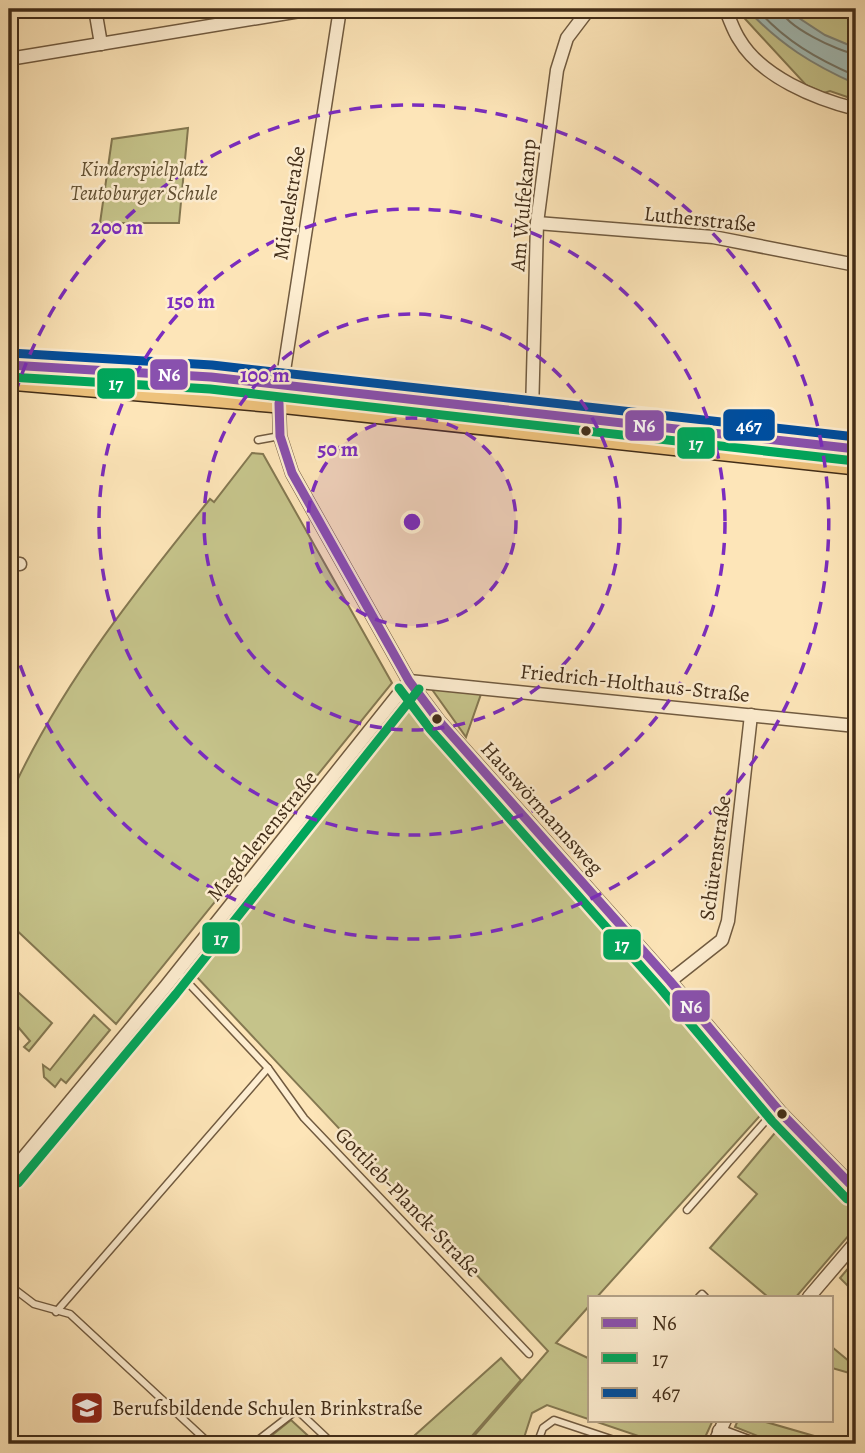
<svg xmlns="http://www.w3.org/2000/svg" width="865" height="1453" viewBox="0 0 865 1453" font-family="Alegreya,serif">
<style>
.green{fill:#c5c38a;stroke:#847851;stroke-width:2}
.water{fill:#a2bdb8;stroke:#7c8378;stroke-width:2}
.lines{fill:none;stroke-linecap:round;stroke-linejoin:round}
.shore{stroke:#727568;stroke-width:2}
.lane-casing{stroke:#715b40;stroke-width:9}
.street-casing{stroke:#715b40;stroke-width:15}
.primary-casing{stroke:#422d18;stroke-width:22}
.lane{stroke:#feeed1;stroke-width:6}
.street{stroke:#feeed1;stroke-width:12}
.primary{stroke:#eec27c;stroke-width:19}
.bus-1-casing{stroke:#feeed1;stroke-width:14}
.bus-2-casing{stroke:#feeed1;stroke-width:14}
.bus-3-casing{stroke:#feeed1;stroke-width:14}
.bus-1{stroke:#8951ae;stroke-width:9}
.bus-2{stroke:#00a75c;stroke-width:9}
.bus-3{stroke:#004e9e;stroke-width:9}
.ring{fill:none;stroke:#7b2cbf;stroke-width:3.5;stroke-dasharray:12 9}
.bus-dot{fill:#422d18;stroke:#feeed1;stroke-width:2.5}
.labels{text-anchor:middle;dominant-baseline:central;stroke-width:5;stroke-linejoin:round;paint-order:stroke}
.park-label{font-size:21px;font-style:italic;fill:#635234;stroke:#feeed1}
.street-label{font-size:21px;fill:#422d18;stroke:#feeed1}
.poi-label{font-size:21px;fill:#422d18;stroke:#feeed1;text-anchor:start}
.centre{fill:#7b2cbf;stroke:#feeed1;stroke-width:3.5}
.ring-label{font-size:21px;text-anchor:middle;font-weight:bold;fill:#7b2cbf;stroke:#feeed1;stroke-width:5;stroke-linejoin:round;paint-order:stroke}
.line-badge{stroke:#feeed1;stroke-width:2.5}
.badge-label{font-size:19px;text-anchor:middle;font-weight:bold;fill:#fff}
</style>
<rect width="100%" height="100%" fill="#fde5b8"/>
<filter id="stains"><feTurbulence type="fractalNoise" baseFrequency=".00286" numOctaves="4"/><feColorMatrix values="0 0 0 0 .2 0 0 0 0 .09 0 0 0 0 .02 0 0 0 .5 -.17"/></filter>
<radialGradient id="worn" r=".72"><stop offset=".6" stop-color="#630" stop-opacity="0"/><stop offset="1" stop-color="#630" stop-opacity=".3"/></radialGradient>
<g class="green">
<polygon points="736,9 856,9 856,100 830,91 824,93 806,85"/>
<polygon points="188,128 179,223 100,223 112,139"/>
<path d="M 252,453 L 263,454 L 392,683 L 116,1024 L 9,923 L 9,782 L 15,785 C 64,681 138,588 210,499 L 214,502 Z"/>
<polygon points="431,688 481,694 466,737"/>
<polygon points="406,706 766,1109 597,1297 590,1297 590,1305 556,1343 590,1359 590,1420 713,1420 702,1444 662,1444 547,1405 532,1413 522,1444 467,1444 548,1351 195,975 194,967"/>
<polygon points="9,984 52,1023 29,1051 24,1047 30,1041 19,1028 13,1033 9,1029"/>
<polygon points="94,1015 110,1030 66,1083 61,1079 55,1087 44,1077 43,1065 50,1070"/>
<polygon points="779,1128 816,1171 856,1209 856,1227 796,1297 768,1297 710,1248 757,1194 738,1177"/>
<polygon points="856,1259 856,1294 840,1278"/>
<polygon points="832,1347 856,1367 856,1375 832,1368"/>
<polygon points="501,1358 521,1380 465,1444 405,1444"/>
<polygon points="291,1420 317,1444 261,1444"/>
<polygon points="738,1420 759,1420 842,1444 778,1444 735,1427"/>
</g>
<path class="water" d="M 747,9 L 785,9 L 825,35 L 856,48 L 856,84 C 813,65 779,44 747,9 Z"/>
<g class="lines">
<g class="shore">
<path d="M 757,9 C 785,41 817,59 856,76"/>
<path d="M 781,9 C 784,26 839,52 856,54"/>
</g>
<defs>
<g id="lane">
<polyline points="258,440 280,436"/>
<polyline points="178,972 268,1068 304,1118 529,1354"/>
<polyline points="687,1210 777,1108"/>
<polyline points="9,1285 34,1304 70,1314 210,1444"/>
<polyline points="699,1297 702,1294 705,1297"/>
<polyline points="56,1312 268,1068"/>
<polyline points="253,1444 297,1410 333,1444"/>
<polyline points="537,1444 543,1428 554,1420 626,1444"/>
</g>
<g id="street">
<polyline points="95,9 101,44"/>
<polyline points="340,9 279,403 280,436 292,473 409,681 439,721 670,981 781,1113 856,1190"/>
<path d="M 725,9 C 730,19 733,30 739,39 C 761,77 816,99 856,109"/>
<polyline points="9,59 312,9"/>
<polyline points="537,223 713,237 856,265"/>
<polyline points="532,413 537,223 557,70 567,38 589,9"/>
<polyline points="9,563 20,564"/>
<polyline points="409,681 856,726"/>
<polyline points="670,981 722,940 728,921 751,715"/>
<polyline points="9,1175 166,986 409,681"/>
<polyline points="809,1297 856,1242"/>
<polyline points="719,1431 754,1444"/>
<polyline points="714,1444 725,1420"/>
</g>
<g id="primary">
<polyline points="9,365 211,377 856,449"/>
<polyline points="9,380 279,403 856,465"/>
</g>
</defs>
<use href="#lane" class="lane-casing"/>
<use href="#street" class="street-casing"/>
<use href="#primary" class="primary-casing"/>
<use href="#lane" class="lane"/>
<use href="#street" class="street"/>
<use href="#primary" class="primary"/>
<defs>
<g id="bus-1">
<polyline points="9,365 211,377 856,449"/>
<polyline points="279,403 280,436 292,473 409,681 439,721 670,981 781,1113 856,1190"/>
</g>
<g id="bus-2">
<polyline points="9,377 210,389 855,461"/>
<polyline points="399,688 430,729 661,989 772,1121 847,1199"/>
<polyline points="18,1183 176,994 419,689"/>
</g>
<polyline id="bus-3" points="10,353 212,365 856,437"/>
</defs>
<use href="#bus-1" class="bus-1-casing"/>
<use href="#bus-2" class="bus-2-casing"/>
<use href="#bus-3" class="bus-3-casing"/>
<use href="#bus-1" class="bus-1"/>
<use href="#bus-2" class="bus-2"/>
<use href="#bus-3" class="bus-3"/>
</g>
<circle cx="412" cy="522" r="104" fill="#7b2cbf" fill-opacity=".12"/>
<g class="ring">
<circle cx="412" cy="522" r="104"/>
<circle cx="412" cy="522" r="208"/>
<circle cx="412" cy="522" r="313"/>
<path d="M9 414A417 417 0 1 1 9 630"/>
</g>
<defs>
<symbol id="school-square" viewBox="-11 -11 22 22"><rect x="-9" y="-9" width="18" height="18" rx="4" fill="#8f2418" stroke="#feeed1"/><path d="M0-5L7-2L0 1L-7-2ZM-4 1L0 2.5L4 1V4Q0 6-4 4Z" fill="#fff"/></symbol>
</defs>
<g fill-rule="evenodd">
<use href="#school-square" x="68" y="1389" width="38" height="38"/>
</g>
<g class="bus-dot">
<circle cx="586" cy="431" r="6"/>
<circle cx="437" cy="719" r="6"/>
<circle cx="782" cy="1114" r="6"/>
</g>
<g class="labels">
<g class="park-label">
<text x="144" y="169">Kinderspielplatz<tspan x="144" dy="24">Teutoburger Schule</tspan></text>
</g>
<g class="street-label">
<text transform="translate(289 203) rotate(-81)">Miquelstraße</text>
<text transform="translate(523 205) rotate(-85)">Am Wulfekamp</text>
<text transform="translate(700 219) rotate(6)">Lutherstraße</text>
<text transform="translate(635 683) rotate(6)">Friedrich-Holthaus-Straße</text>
<text transform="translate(542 808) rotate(48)">Hauswörmannsweg</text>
<text transform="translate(262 836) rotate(-51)">Magdalenenstraße</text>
<text transform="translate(715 858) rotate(-82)">Schürenstraße</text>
<text transform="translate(408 1202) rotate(46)">Gottlieb-Planck-Straße</text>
</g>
<g class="poi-label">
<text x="112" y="1408">Berufsbildende Schulen Brinkstraße</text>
</g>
</g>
<circle cx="412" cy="522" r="10" class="centre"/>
<g class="ring-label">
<text x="117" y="234">200 m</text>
<text x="191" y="308">150 m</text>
<text x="265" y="382">100 m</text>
<text x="338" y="456">50 m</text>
</g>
<g class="line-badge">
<rect x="149" y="358" width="40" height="33" rx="7" fill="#8951ae"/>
<rect x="96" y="367" width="40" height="33" rx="7" fill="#00a75c"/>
<rect x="722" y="408" width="54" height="34" rx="7" fill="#004e9e"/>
<rect x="624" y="409" width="41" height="33" rx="7" fill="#8951ae"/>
<rect x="676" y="426" width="40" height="34" rx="7" fill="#00a75c"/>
<rect x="201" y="921" width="40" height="34" rx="7" fill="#00a75c"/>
<rect x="602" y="928" width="40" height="33" rx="7" fill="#00a75c"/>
<rect x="671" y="989" width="40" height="34" rx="7" fill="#8951ae"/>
</g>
<g class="badge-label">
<text x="169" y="381">N6</text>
<text x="116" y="390">17</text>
<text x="749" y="432">467</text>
<text x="644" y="432">N6</text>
<text x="696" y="450">17</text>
<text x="221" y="945">17</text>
<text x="622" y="951">17</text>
<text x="691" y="1013">N6</text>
</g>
<rect width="865" height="1453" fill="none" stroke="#fde5b8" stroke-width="35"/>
<rect x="10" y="10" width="844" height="1432" fill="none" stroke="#422d18" stroke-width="3.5"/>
<rect x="18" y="18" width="830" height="1418" fill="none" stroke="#422d18" stroke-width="2"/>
<rect x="588" y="1296" width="245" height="126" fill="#feeed1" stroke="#b3a187" stroke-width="2"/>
<rect x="602" y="1318" width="35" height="10" fill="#8951ae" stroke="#b3a187" stroke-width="2"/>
<text x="652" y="1330" font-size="21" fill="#422d18">N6</text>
<rect x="602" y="1353" width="35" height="10" fill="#00a75c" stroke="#b3a187" stroke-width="2"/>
<text x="652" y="1366" font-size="21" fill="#422d18">17</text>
<rect x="602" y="1388" width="35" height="10" fill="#004e9e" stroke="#b3a187" stroke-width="2"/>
<text x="652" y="1400" font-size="21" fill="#422d18">467</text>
<rect width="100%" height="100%" filter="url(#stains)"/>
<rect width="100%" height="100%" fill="url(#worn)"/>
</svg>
